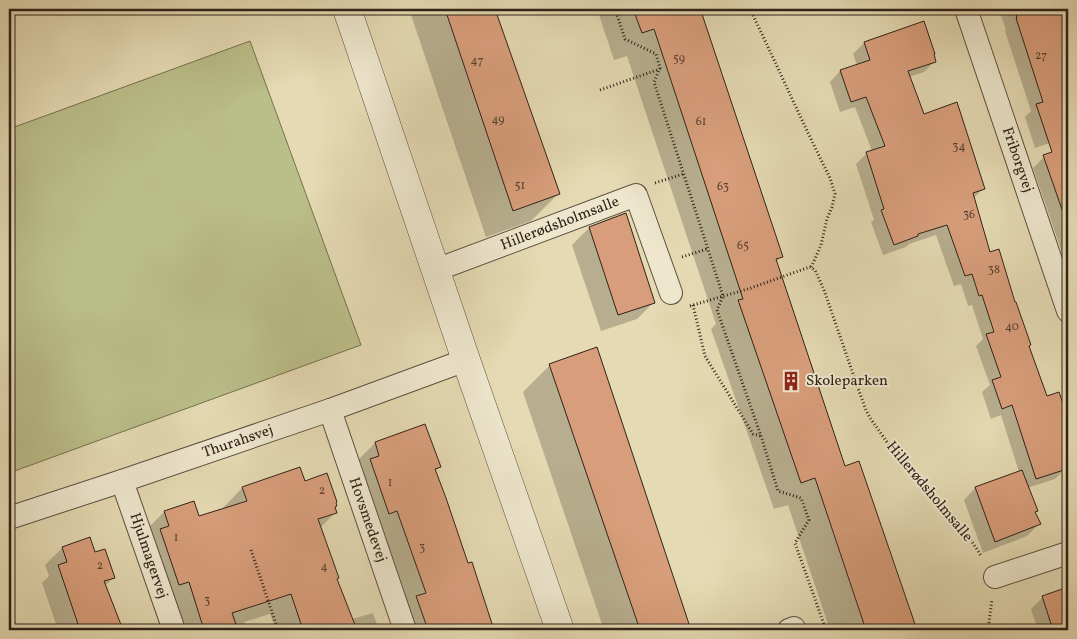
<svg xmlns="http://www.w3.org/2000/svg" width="1077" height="639" viewBox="0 0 1077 639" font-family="Vollkorn,serif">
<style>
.green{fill:#babe89;stroke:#757051}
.shadow{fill:#0003}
.building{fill:#d89e7b;stroke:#302219}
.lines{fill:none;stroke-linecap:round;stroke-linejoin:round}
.minor-casing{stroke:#5d5040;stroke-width:24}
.tertiary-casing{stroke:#5d5040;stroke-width:29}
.path{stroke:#302219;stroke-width:3;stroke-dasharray:1 2.5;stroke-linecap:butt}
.minor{stroke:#eee7ce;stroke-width:22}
.tertiary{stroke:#eee7ce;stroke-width:28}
.labels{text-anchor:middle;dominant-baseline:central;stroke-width:4;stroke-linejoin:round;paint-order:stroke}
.number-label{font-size:12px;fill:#5a4132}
.street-label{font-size:15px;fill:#302219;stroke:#eee7ce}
.poi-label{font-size:15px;fill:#302219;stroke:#eee7ce;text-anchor:start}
</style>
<rect width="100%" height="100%" fill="#e5dab3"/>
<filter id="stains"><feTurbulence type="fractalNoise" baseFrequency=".004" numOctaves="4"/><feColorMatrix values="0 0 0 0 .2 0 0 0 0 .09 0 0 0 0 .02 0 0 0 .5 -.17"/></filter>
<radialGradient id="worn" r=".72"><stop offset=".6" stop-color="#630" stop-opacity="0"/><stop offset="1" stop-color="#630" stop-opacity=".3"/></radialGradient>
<polygon class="green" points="250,41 361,345 9,473 9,129"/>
<g class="shadow">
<polygon points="409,9 494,9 558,194 531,221 486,237"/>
<polygon points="597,9 683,9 781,256 776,262 845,468 859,462 916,630 830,630 788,505 774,509 711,329 716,324 627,56 614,60"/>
<polygon points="999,9 1068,9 1068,137 1035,148 1025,117 1031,111 1005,31 1006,30"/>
<polygon points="923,22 935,61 924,72 909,77 924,116 983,189 973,199 989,253 1028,346 1046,397 1055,394 1068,433 1068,451 1062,457 1066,468 1055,479 1027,488 1036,511 1034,513 1039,524 1027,536 983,553 964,500 975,488 1019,472 1001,415 991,419 982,392 990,385 976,346 983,339 972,305 968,306 961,284 954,286 936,235 909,244 906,247 883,255 871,222 874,220 856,164 867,153 872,151 855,107 840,112 830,82 840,71 857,65 853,54 864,43"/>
<polygon points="1068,148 1068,270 1033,168 1044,157"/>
<polygon points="589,228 654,302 637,319 601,331 572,245"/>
<polygon points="596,348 690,630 604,630 523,392 550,365"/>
<polygon points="375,443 439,467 435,472 467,565 472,563 493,630 402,630 356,462"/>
<polygon points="261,481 304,483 334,507 336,512 320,528 336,579 352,619 373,613 379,630 276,630 270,614 244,622 247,630 178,630 144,532 164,512 198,518 222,510 222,509 242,488"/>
<polygon points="89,539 94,554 114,577 105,586 121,630 58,630 42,583 49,576 45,565 62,548"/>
<polygon points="1068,589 1068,630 1038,630 1031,609 1043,597"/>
<polygon points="9,603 18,630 9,630"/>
<polygon points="517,625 519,630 500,630"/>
</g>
<g class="building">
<polygon points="445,9 495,9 560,194 513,211"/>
<polygon points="633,9 703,9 704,13 702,14 783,257 776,259 845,466 859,461 917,630 866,630 815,478 801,483 738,300 743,299 654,29 642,33"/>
<polygon points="1015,9 1068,9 1068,217 1065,218 1043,155 1052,152 1036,104 1043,102 1016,18 1017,18"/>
<polygon points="924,21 935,54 934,54 936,62 908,71 924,114 957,102 985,189 973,193 990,252 999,249 1015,302 1016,302 1031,345 1029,346 1047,396 1059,392 1068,418 1068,451 1062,454 1067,469 1036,479 1012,405 1002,409 992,380 1001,377 986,334 994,332 982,295 979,296 972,274 965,276 947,225 918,234 918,236 894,245 881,210 884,209 866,152 885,146 866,97 851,102 840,70 870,60 864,42"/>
<polygon points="626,213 655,303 618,315 589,227"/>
<polygon points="597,347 691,630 640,630 549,364"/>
<polygon points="425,424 441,467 435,469 446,498 468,563 472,562 494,630 428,630 416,596 426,593 397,511 389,514 370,459 379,456 375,442"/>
<polygon points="300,467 305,481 327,473 337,502 336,503 337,506 335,507 337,513 318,519 339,578 337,579 357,630 303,630 291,594 232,613 238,630 204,630 189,582 179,585 160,529 169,526 164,511 194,501 199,516 247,501 242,487"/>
<polygon points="1022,470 1038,511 1035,512 1041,524 995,542 975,487"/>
<polygon points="90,537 95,552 105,549 115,578 104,581 123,630 80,630 58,565 67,562 62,547"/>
<polygon points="1068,587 1068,630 1053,630 1042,596"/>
</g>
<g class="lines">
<defs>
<g id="minor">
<polyline points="966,9 1068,311"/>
<polyline points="436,270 636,195 671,293"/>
<polyline points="330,410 405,630"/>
<polyline points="122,481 174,630"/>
<polyline points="9,518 122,481 330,410 466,360"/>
<polyline points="995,577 1068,553"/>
<polyline points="789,630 794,628 795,630"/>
</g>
<polyline id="tertiary" points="347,9 466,360 560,630"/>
</defs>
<use href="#minor" class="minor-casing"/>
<use href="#tertiary" class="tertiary-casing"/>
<g class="path">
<polyline points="615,9 625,39 656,54 660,68 654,82 723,296 717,310 761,436 778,491 801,498 809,520 795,543 826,630"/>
<path d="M 750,9 C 777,65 802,122 830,178 L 835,194 L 832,207 L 827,219 L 821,245 L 811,268"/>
<polyline points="600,90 660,69"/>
<polyline points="655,183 683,174"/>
<polyline points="682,257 707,249"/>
<polyline points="693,305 705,356 753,434 761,436"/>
<polyline points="690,306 751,288 804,269 810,267 815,270 824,290 860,394 866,410 870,418 899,459 965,531 982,557"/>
<polyline points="251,550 278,630"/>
<polyline points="988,630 992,599"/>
</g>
<use href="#minor" class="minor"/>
<use href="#tertiary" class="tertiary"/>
</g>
<defs>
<symbol id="building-bare" viewBox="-9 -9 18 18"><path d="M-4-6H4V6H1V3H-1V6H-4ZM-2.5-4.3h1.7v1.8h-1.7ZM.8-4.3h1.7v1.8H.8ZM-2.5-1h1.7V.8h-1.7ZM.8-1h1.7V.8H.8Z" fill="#8f2418" stroke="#eee7ce" stroke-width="2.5" paint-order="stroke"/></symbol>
</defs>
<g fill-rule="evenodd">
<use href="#building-bare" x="777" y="367" width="28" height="28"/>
</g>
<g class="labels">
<g class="number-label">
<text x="1041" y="56">27</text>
<text x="679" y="59">59</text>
<text x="477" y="61">47</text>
<text x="498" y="120">49</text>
<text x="701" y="122">61</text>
<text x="959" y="147">34</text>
<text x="520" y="186">51</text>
<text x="723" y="187">63</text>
<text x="969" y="215">36</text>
<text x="743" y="246">65</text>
<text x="994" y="270">38</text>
<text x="1012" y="327">40</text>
<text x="390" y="483">1</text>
<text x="322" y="491">2</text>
<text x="176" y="538">1</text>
<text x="422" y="548">3</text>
<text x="100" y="566">2</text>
<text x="324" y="567">4</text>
<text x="207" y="601">3</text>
</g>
<g class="street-label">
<text transform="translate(1017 160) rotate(71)">Friborgvej</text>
<text transform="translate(560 224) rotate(-21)">Hillerødsholmsalle</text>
<text transform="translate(238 442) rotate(-19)">Thurahsvej</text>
<text transform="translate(929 492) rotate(50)">Hillerødsholmsalle</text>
<text transform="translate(367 520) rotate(71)">Hovsmedevej</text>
<text transform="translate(148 556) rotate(71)">Hjulmagervej</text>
</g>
<g class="poi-label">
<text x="806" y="381">Skoleparken</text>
</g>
</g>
<rect width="1077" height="639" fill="none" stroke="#e5dab3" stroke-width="30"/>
<rect x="10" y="10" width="1057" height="619" fill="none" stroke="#302219" stroke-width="2.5"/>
<rect x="15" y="15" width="1047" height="609" fill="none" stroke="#302219"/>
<rect width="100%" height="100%" filter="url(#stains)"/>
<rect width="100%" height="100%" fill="url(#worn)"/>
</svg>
